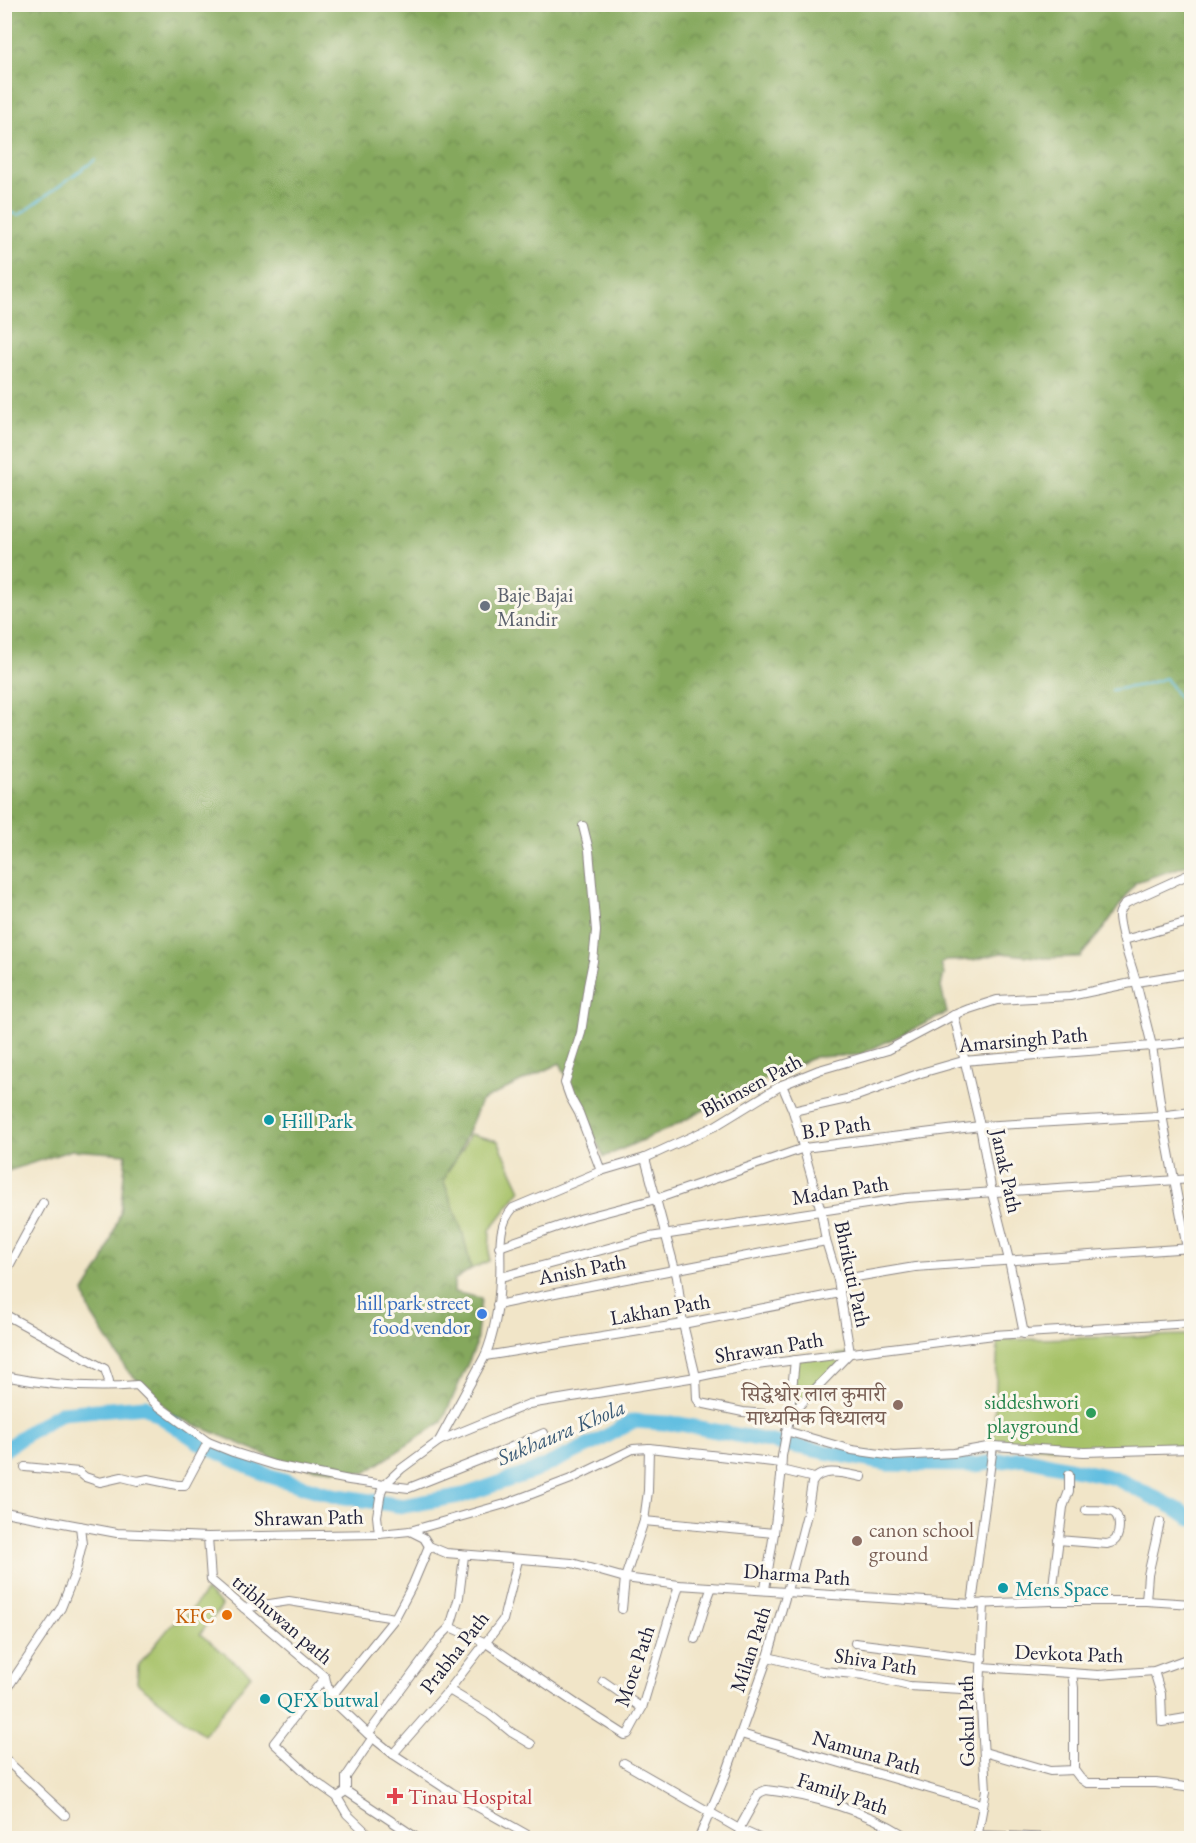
<svg xmlns="http://www.w3.org/2000/svg" width="1196" height="1843" viewBox="0 0 1196 1843" font-family="'EB Garamond','Noto Serif Devanagari',serif">
<style>
.green{fill:#a7c269;stroke:#647252;stroke-width:1.5}
.forest{fill:url(#forest-crowns);stroke:#54654c;stroke-width:1.5}
.lines{fill:none;stroke-linecap:round;stroke-linejoin:round}
.stream{stroke:#63bfe1;stroke-width:2}
.river{stroke:#63bfe1;stroke-width:15}
.minor-casing{stroke:#8a8482;stroke-width:10}
.minor{stroke:#fff;stroke-width:8}
.worship-dot{fill:#6b7280;stroke:#fbf7ec;stroke-width:2}
.culture-dot{fill:#0f9aa8;stroke:#fbf7ec;stroke-width:2}
.shop-dot{fill:#3f7fe0;stroke:#fbf7ec;stroke-width:2}
.education-dot{fill:#8d6e63;stroke:#fbf7ec;stroke-width:2}
.leisure-dot{fill:#2e9e5b;stroke:#fbf7ec;stroke-width:2}
.food-dot{fill:#e8710a;stroke:#fbf7ec;stroke-width:2}
.health-dot{fill:#e0444e;stroke:#fbf7ec;stroke-width:2}
.labels{text-anchor:middle;dominant-baseline:central;stroke-width:6;stroke-linejoin:round;paint-order:stroke}
.worship-label{font-size:21px;fill:#5b616d;stroke:#fbf7ec;text-anchor:start}
.street-label{font-size:21px;fill:#22223b;stroke:#fbf7ec}
.culture-label{font-size:21px;fill:#0d838f;stroke:#fbf7ec;text-anchor:start}
.shop-label{font-size:21px;fill:#366cbe;stroke:#fbf7ec;text-anchor:end}
.education-label{font-size:21px;fill:#785e54;stroke:#fbf7ec;text-anchor:end}
.leisure-label{font-size:21px;fill:#27864d;stroke:#fbf7ec;text-anchor:end}
.food-label{font-size:21px;fill:#c56008;stroke:#fbf7ec;text-anchor:end}
.health-label{font-size:21px;fill:#be3a42;stroke:#fbf7ec;text-anchor:start}
.water-label{font-size:22px;font-style:italic;fill:#395975;stroke:#fbf7ec}
</style>
<defs>
<pattern id="forest-crowns" width="20" height="18" patternUnits="userSpaceOnUse" patternTransform="scale(1.5)"><rect width="20" height="18" fill="#85a85d"/><path d="M2 6a3 3 0 1 1 6 0M12 15a3 3 0 1 1 6 0" fill="none" stroke="#6c884e"/></pattern>
</defs>
<rect width="100%" height="100%" fill="#fbf7ec"/>
<filter id="ink" filterUnits="userSpaceOnUse"><feTurbulence type="fractalNoise" baseFrequency=".0167" numOctaves="2"/><feDisplacementMap in="SourceGraphic" scale="12" xChannelSelector="R" yChannelSelector="G"/><feConvolveMatrix kernelMatrix="1 2 1 2 8 2 1 2 1" color-interpolation-filters="sRGB"/></filter>
<filter id="wash" filterUnits="userSpaceOnUse"><feTurbulence type="fractalNoise" baseFrequency=".008" numOctaves="4" result="noise"/><feDisplacementMap in="SourceGraphic" scale="24" xChannelSelector="R" yChannelSelector="G"/><feGaussianBlur stdDeviation="1.35" result="paint"/><feColorMatrix in="noise" values="0 0 0 0 0 0 0 0 0 0 0 0 0 0 0 0 0 1.4 0 .05"/><feComposite in="paint" operator="in"/></filter>
<g filter="url(#wash)">
<rect width="100%" height="100%" fill="#f1e5c8"/>
<g class="green">
<polygon points="470,1134 498,1141 521,1190 490,1230 489,1261 471,1269 463,1234 444,1182 447,1172 462,1150"/>
<polygon points="1187,1335 1187,1446 1150,1448 993,1446 998,1340"/>
<polygon points="850,1353 789,1419 795,1360"/>
<polygon points="206,1591 222,1606 200,1634 251,1675 204,1735 137,1683 138,1666 172,1624 184,1619"/>
</g>
<polygon class="forest" points="4,5 1191,5 1191,864 1136,882 1104,928 1080,957 1044,958 1001,953 973,960 946,961 941,964 944,974 941,987 947,1013 859,1055 815,1057 749,1086 670,1128 604,1157 560,1063 481,1101 458,1155 447,1172 444,1182 463,1234 471,1269 454,1280 454,1292 481,1298 476,1345 442,1422 365,1473 314,1468 285,1463 175,1416 127,1370 90,1312 84,1292 103,1262 120,1213 126,1154 72,1150 5,1172"/>
<g class="lines">
<g class="stream">
<polyline points="4,211 19,215 95,160"/>
<polyline points="1112,690 1143,685 1166,678 1192,719"/>
</g>
<polyline class="river" points="4,1450 29,1432 61,1413 145,1406 205,1446 267,1475 332,1495 403,1506 464,1495 532,1472 600,1440 633,1421 680,1424 887,1464 975,1465 1023,1458 1115,1478 1179,1510 1192,1519"/>
</g>
</g>
<g filter="url(#ink)">
<g class="lines">
<defs>
<g id="minor">
<polyline points="583,826 589,850 596,931 593,961 588,986 581,1033 565,1083 570,1097 579,1113 601,1171"/>
<polyline points="1124,940 1192,921"/>
<polyline points="1192,973 1136,982 1152,1046 1162,1115 1192,1275"/>
<polyline points="954,1015 980,1126 992,1193 1009,1260 1024,1334"/>
<polyline points="793,1111 851,1098 921,1073 963,1061 1152,1046 1192,1042"/>
<polyline points="645,1158 677,1277 683,1324 696,1377 697,1399 700,1403 743,1412 789,1416 850,1353 838,1280 826,1241 821,1211 793,1111 782,1085"/>
<polyline points="499,1247 583,1218 656,1199 804,1148 980,1126 1158,1116 1192,1112"/>
<polyline points="4,1275 43,1203"/>
<polyline points="501,1277 650,1237 906,1198 1192,1179"/>
<polyline points="838,1280 915,1267 1192,1248"/>
<path d="M 497,1305 C 606,1282 716,1262 826,1241"/>
<polyline points="4,1314 105,1369 109,1381 107,1386"/>
<polyline points="485,1356 683,1324 840,1293"/>
<path d="M 4,1376 C 48,1385 93,1389 137,1385 L 157,1405 L 208,1442 L 233,1452 L 274,1465 L 349,1480 L 384,1485 L 409,1488 L 500,1452 L 544,1433"/>
<polyline points="786,1431 852,1450 894,1456 954,1453 993,1446 1084,1452 1192,1449"/>
<path d="M 439,1441 L 485,1356 C 495,1332 499,1304 500,1279 C 502,1254 495,1228 513,1208 L 601,1171 L 645,1158 L 715,1126 L 782,1085 L 819,1070 L 888,1050 L 954,1015 L 969,1009 L 997,1000 L 1070,996 L 1136,982 C 1131,963 1120,935 1119,916 C 1119,911 1123,907 1126,903 L 1192,873"/>
<polyline points="25,1467 79,1472 85,1477 100,1482 122,1477 138,1481 148,1479 177,1485 185,1485 208,1442"/>
<polyline points="781,1470 814,1478"/>
<polyline points="4,1512 117,1533 208,1537 379,1534 410,1531 505,1504 571,1479 633,1449 649,1448 781,1463"/>
<polyline points="644,1521 774,1533"/>
<polyline points="410,1531 424,1538 429,1546 446,1553 572,1563 625,1578 679,1585 972,1604 1051,1601 1146,1601 1192,1604"/>
<polyline points="379,1534 377,1516 381,1492 384,1485 401,1469 439,1441 529,1404 696,1377 749,1366 994,1335 1192,1323"/>
<polyline points="208,1537 211,1580 325,1677 330,1698 368,1734 393,1754 451,1792 533,1838"/>
<path d="M 1058,1540 L 1107,1544 C 1110,1543 1113,1543 1116,1539 C 1120,1532 1121,1515 1112,1512 C 1105,1509 1094,1511 1086,1510"/>
<polyline points="765,1589 774,1533 781,1477 782,1456 789,1419 795,1360"/>
<polyline points="1051,1601 1063,1507 1069,1491 1069,1475"/>
<polyline points="1146,1601 1148,1575 1160,1522"/>
<polyline points="972,1604 993,1446"/>
<polyline points="244,1608 289,1601 395,1618"/>
<polyline points="622,1609 625,1578 644,1521 648,1491 649,1448"/>
<polyline points="450,1627 486,1643 575,1703 625,1735 628,1734 642,1708 679,1585"/>
<path d="M 695,1639 C 701,1621 705,1604 712,1587"/>
<polyline points="855,1643 982,1659"/>
<polyline points="768,1657 823,1671 864,1675 909,1686 980,1690"/>
<polyline points="982,1667 1098,1675 1154,1671 1192,1657"/>
<polyline points="1154,1671 1161,1694 1162,1722 1192,1717"/>
<polyline points="325,1677 274,1743 316,1782 337,1797 346,1791 417,1838"/>
<polyline points="603,1681 642,1708"/>
<polyline points="449,1690 489,1714 511,1732 531,1744"/>
<polyline points="4,1693 61,1608 75,1573 82,1544 80,1526"/>
<polyline points="330,1698 395,1618 413,1584 429,1546"/>
<polyline points="368,1734 440,1637 450,1627 459,1597 464,1556"/>
<polyline points="741,1734 982,1804"/>
<polyline points="984,1752 1050,1771 1074,1770 1074,1688 1072,1673"/>
<polyline points="393,1754 449,1690 503,1620 518,1560"/>
<polyline points="4,1758 65,1815"/>
<polyline points="624,1763 739,1829 759,1838"/>
<polyline points="1074,1770 1080,1778 1087,1783 1156,1783 1192,1788"/>
<polyline points="346,1791 346,1777 373,1737"/>
<polyline points="337,1797 347,1814 372,1838"/>
<path d="M 739,1829 L 759,1793 L 766,1790 C 811,1795 866,1811 904,1835 L 905,1838"/>
<polyline points="978,1835 1058,1838"/>
<path d="M 699,1838 L 726,1774 L 768,1657 L 787,1591 L 807,1514 L 812,1483 C 820,1466 847,1474 862,1477"/>
<polyline points="977,1838 986,1790 980,1690 984,1603"/>
</g>
</defs>
<use href="#minor" class="minor-casing"/>
<use href="#minor" class="minor"/>
</g>
</g>
<circle class="worship-dot" cx="485" cy="606" r="6"/>
<g class="culture-dot">
<circle cx="269" cy="1120" r="6"/>
<circle cx="1003" cy="1588" r="6"/>
<circle cx="265" cy="1699" r="6"/>
</g>
<circle class="shop-dot" cx="482" cy="1314" r="6"/>
<g class="education-dot">
<circle cx="898" cy="1405" r="6"/>
<circle cx="857" cy="1541" r="6"/>
</g>
<circle class="leisure-dot" cx="1091" cy="1413" r="6"/>
<circle class="food-dot" cx="227" cy="1615" r="6"/>
<path class="health-dot" d="M392 1787h6v6h6v6h-6v6h-6v-6h-6v-6h6z"/>
<g class="labels">
<g class="worship-label">
<text x="497" y="594">Baje Bajai<tspan x="497" dy="24">Mandir</tspan></text>
</g>
<g class="street-label">
<text transform="translate(1023 1039) rotate(-5)">Amarsingh Path</text>
<text transform="translate(751 1085) rotate(-28)">Bhimsen Path</text>
<text transform="translate(836 1127) rotate(-8)">B.P Path</text>
<text transform="translate(1007 1171) rotate(78)">Janak Path</text>
<text transform="translate(840 1190) rotate(-9)">Madan Path</text>
<text transform="translate(582 1269) rotate(-11)">Anish Path</text>
<text transform="translate(853 1274) rotate(78)">Bhrikuti Path</text>
<text transform="translate(660 1309) rotate(-10)">Lakhan Path</text>
<text transform="translate(769 1347) rotate(-9)">Shrawan Path</text>
<text transform="translate(309 1517) rotate(-1)">Shrawan Path</text>
<text transform="translate(797 1574) rotate(4)">Dharma Path</text>
<text transform="translate(283 1619) rotate(41)">tribhuwan path</text>
<text transform="translate(750 1649) rotate(-72)">Milan Path</text>
<text transform="translate(454 1652) rotate(-52)">Prabha Path</text>
<text transform="translate(1069 1653) rotate(2)">Devkota Path</text>
<text transform="translate(876 1661) rotate(9)">Shiva Path</text>
<text transform="translate(634 1666) rotate(-71)">Mote Path</text>
<text transform="translate(966 1721) rotate(-91)">Gokul Path</text>
<text transform="translate(867 1752) rotate(16)">Namuna Path</text>
<text transform="translate(843 1793) rotate(18)">Family Path</text>
</g>
<g class="culture-label">
<text x="281" y="1120">Hill Park</text>
<text x="1015" y="1588">Mens Space</text>
<text x="277" y="1699">QFX butwal</text>
</g>
<g class="shop-label">
<text x="470" y="1302">hill park street<tspan x="470" dy="24">food vendor</tspan></text>
</g>
<g class="education-label">
<text x="886" y="1393">सिद्धेश्वोर लाल कुमारी<tspan x="886" dy="24">माध्यमिक विध्यालय</tspan></text>
<text x="869" y="1529" text-anchor="start">canon school<tspan x="869" dy="24">ground</tspan></text>
</g>
<g class="leisure-label">
<text x="1079" y="1401">siddeshwori<tspan x="1079" dy="24">playground</tspan></text>
</g>
<g class="food-label">
<text x="215" y="1615">KFC</text>
</g>
<g class="health-label">
<text x="408" y="1796">Tinau Hospital</text>
</g>
<g class="water-label">
<text transform="translate(561 1432) rotate(-23)">Sukhaura Khola</text>
</g>
</g>
<rect width="1196" height="1843" fill="none" stroke="#fbf7ec" stroke-width="24"/>
</svg>
